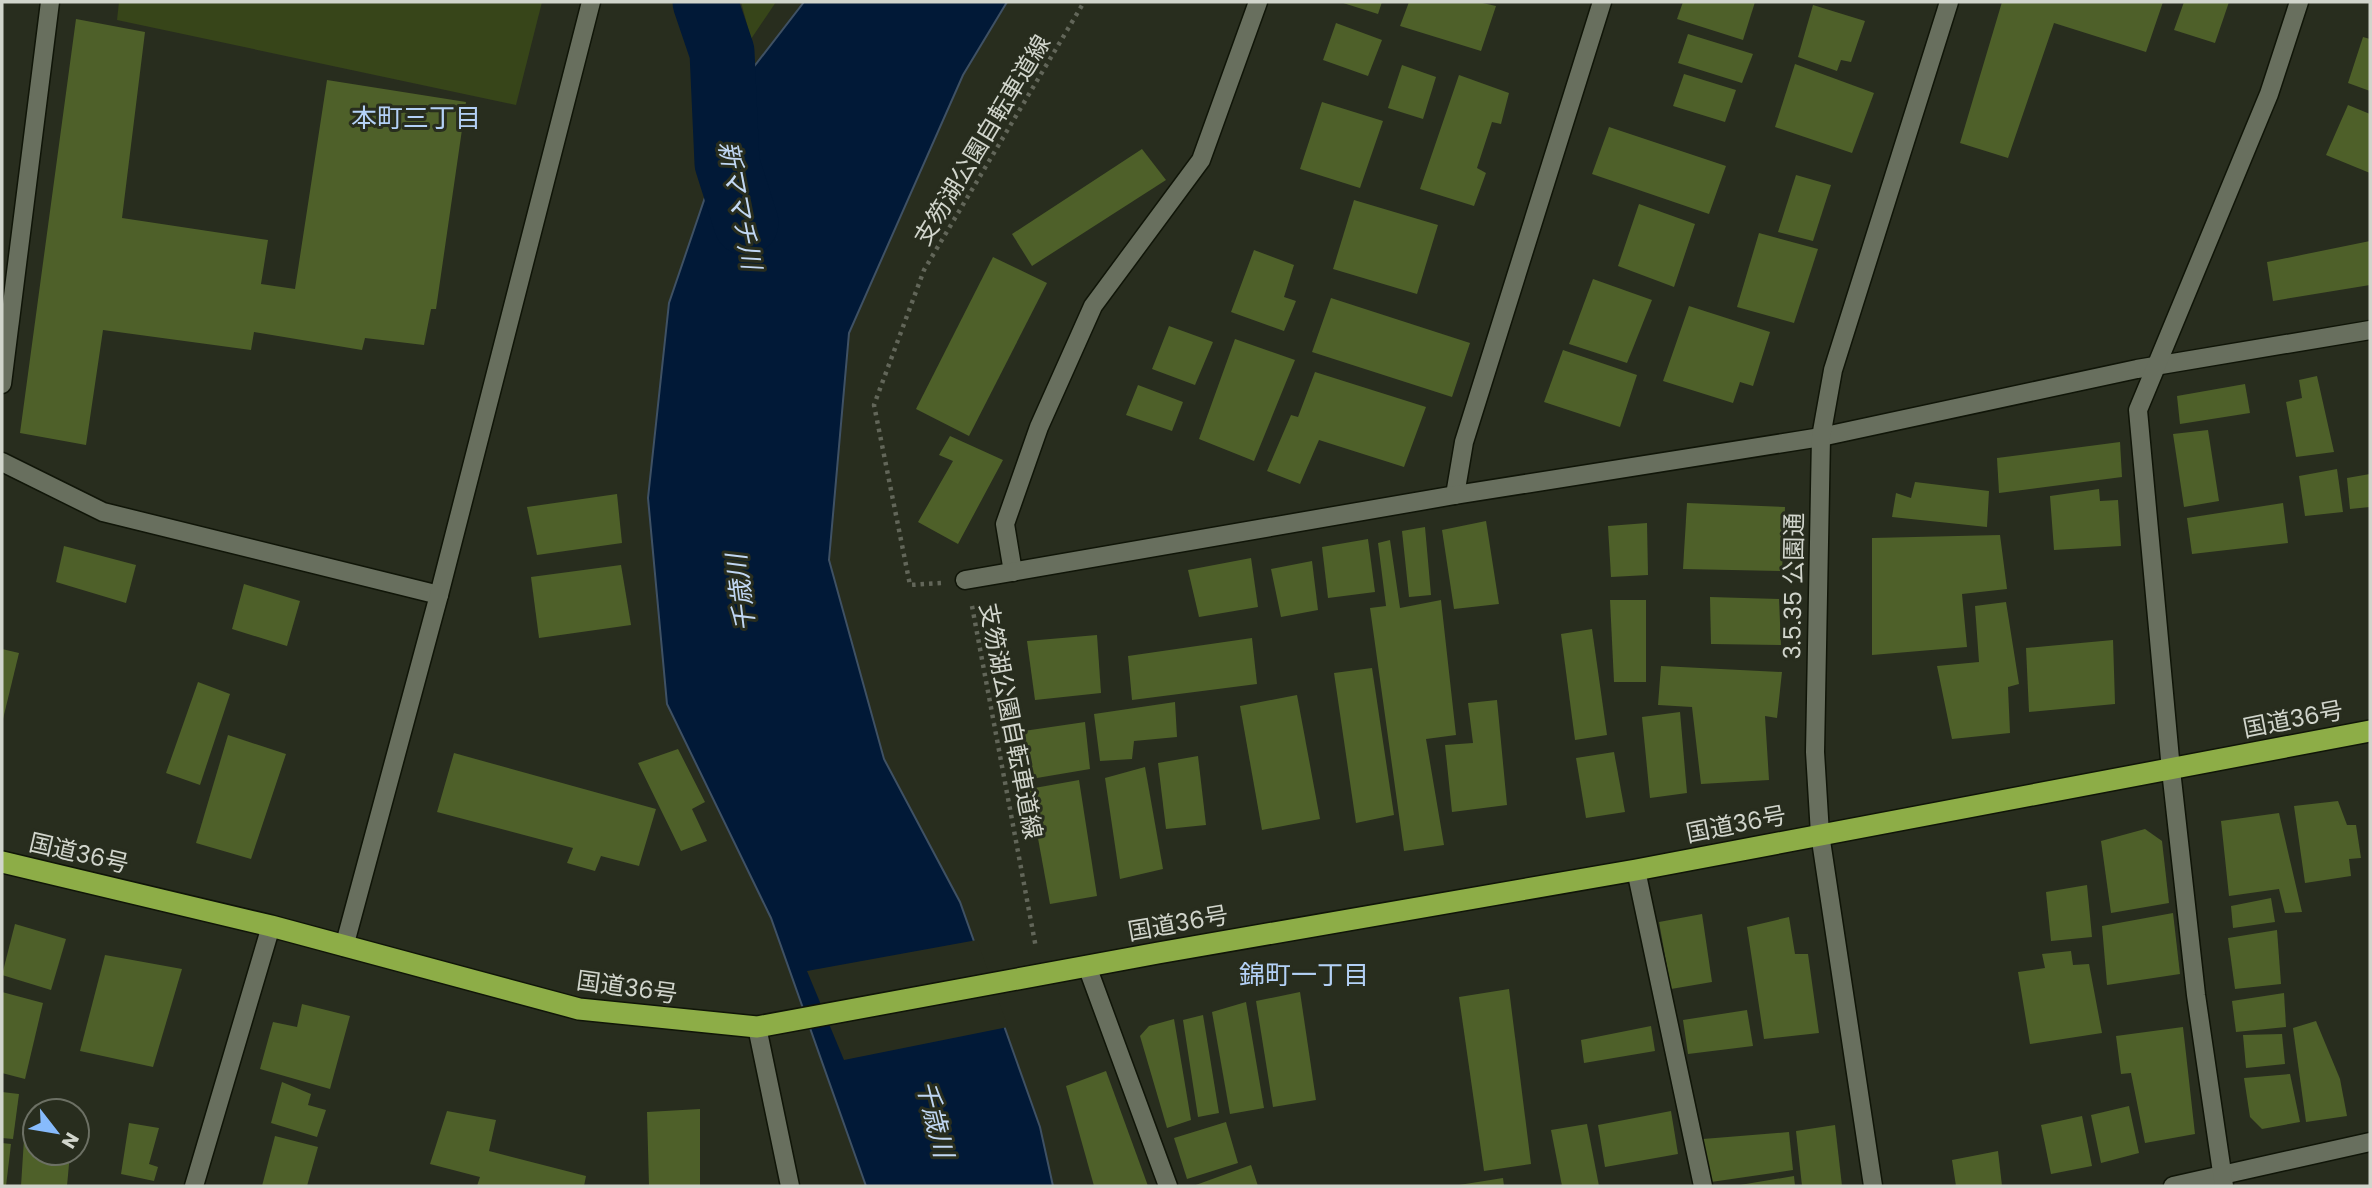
<svg xmlns="http://www.w3.org/2000/svg" width="2372" height="1188" viewBox="0 0 2372 1188" font-family="Poppins,'Noto Sans JP',sans-serif">
<style>
.green{fill:#374519}
.water{fill:#011937;stroke:#3f5164;stroke-width:2}
.pier{fill:#282d1e}
.lines{fill:none;stroke-linecap:round;stroke-linejoin:round}
.river{stroke:#011937;stroke-width:65}
.building{fill:#4e6029}
.minor-casing{stroke:#101508;stroke-width:21}
.highway-casing{stroke:#101508;stroke-width:24}
.path{stroke:#626659;stroke-width:4.5;stroke-dasharray:3.5 5;stroke-linecap:butt}
.minor{stroke:#686f5e;stroke-width:18}
.highway{stroke:#8dad47;stroke-width:21}
.labels{text-anchor:middle;dominant-baseline:central;stroke-width:6;stroke-linejoin:round;paint-order:stroke}
.street-label{font-size:24px;fill:#d1d5cc;stroke:#282d1e}
.neighbourhood-label{font-size:26px;fill:#b4d1f6;stroke:#282d1e}
.water-label{font-size:26px;font-style:italic;fill:#c1d7f3;stroke:#282d1e}
</style>
<rect width="100%" height="100%" fill="#282d1e"/>
<g class="green">
<polygon points="119,2 542,2 516,105 117,20"/>
<polygon points="741,2 776,2 751,39"/>
</g>
<polygon class="water" points="804,2 1007,2 963,75 849,333 829,560 884,759 960,902 1040,1127 1053,1186 866,1186 771,918 667,704 648,498 669,303 746,77"/>
<polygon class="pier" points="977,940 1008,1027 844,1060 807,971"/>
<g class="lines">
<polyline class="river" points="705,2 722,52 727,163 746,223"/>
</g>
<g class="building">
<polygon points="1340,2 1382,2 1378,14"/>
<polygon points="1409,2 1478,2 1496,6 1481,51 1400,26"/>
<polygon points="1683,2 1755,2 1743,40 1677,19"/>
<polygon points="2002,2 2163,2 2146,52 2054,23 2008,158 1960,143"/>
<polygon points="2184,2 2229,2 2215,43 2174,30"/>
<polygon points="1813,5 1865,21 1851,62 1841,60 1837,71 1798,57"/>
<polygon points="76,19 145,32 122,218 268,240 261,284 295,289 327,80 466,102 436,309 431,309 424,345 365,338 362,350 254,332 251,350 103,330 86,445 20,433"/>
<polygon points="1336,23 1382,40 1368,76 1323,60"/>
<polygon points="1688,34 1753,54 1742,83 1678,63"/>
<polygon points="2363,37 2370,39 2370,91 2348,83"/>
<polygon points="1795,64 1874,93 1852,153 1775,127"/>
<polygon points="1402,65 1436,77 1423,119 1388,108"/>
<polygon points="1684,74 1736,90 1725,122 1673,106"/>
<polygon points="1459,75 1509,93 1501,124 1492,122 1477,168 1486,173 1474,206 1420,189"/>
<polygon points="1322,102 1383,121 1360,188 1300,169"/>
<polygon points="2348,105 2370,114 2370,173 2326,155"/>
<polygon points="1609,127 1726,166 1709,214 1592,174"/>
<polygon points="1142,149 1166,180 1032,266 1012,234"/>
<polygon points="1796,175 1831,185 1813,241 1778,232"/>
<polygon points="1354,200 1438,225 1417,294 1333,269"/>
<polygon points="1639,204 1695,224 1674,287 1618,266"/>
<polygon points="1759,233 1818,249 1794,323 1737,307"/>
<polygon points="2370,241 2370,285 2273,301 2267,262"/>
<polygon points="1254,250 1294,265 1284,297 1296,301 1284,331 1231,312"/>
<polygon points="993,257 1047,283 969,436 916,409"/>
<polygon points="1593,279 1652,300 1627,363 1569,344"/>
<polygon points="1331,298 1470,343 1452,397 1312,352"/>
<polygon points="1689,306 1770,332 1753,386 1740,382 1733,403 1663,381"/>
<polygon points="1169,326 1213,342 1195,385 1152,369"/>
<polygon points="1235,339 1295,360 1254,461 1199,439"/>
<polygon points="1563,350 1637,375 1620,427 1544,402"/>
<polygon points="1315,372 1426,407 1404,467 1319,440 1300,484 1267,471 1291,415 1298,417"/>
<polygon points="2317,376 2334,452 2296,457 2286,402 2302,398 2299,380"/>
<polygon points="2245,384 2250,413 2180,424 2177,396"/>
<polygon points="1138,385 1183,402 1172,431 1126,415"/>
<polygon points="2208,430 2219,501 2184,507 2173,434"/>
<polygon points="950,436 1003,460 958,544 918,522 953,461 939,455"/>
<polygon points="2120,442 2122,477 1999,493 1997,458"/>
<polygon points="2337,469 2343,512 2305,516 2299,476"/>
<polygon points="2370,474 2370,507 2350,509 2347,478"/>
<polygon points="1915,482 1989,491 1987,527 1892,517 1896,493 1911,498"/>
<polygon points="2099,489 2100,501 2118,500 2121,546 2054,550 2050,496"/>
<polygon points="617,494 622,543 537,555 527,507"/>
<polygon points="1687,503 1785,507 1782,571 1683,569"/>
<polygon points="2283,503 2288,543 2192,554 2187,518"/>
<polygon points="1486,521 1499,604 1454,609 1442,530"/>
<polygon points="1647,523 1648,575 1611,577 1608,526"/>
<polygon points="1425,527 1431,595 1409,597 1402,531"/>
<polygon points="2000,535 2007,589 1962,594 1967,647 1872,655 1872,538"/>
<polygon points="1368,539 1375,592 1328,598 1322,547"/>
<polygon points="1390,540 1400,608 1441,600 1456,735 1426,739 1444,845 1404,851 1370,608 1386,606 1378,543"/>
<polygon points="64,546 136,565 126,603 56,582"/>
<polygon points="1251,558 1258,607 1199,617 1188,570"/>
<polygon points="1312,561 1318,610 1281,617 1271,569"/>
<polygon points="621,565 631,625 539,638 531,577"/>
<polygon points="244,584 300,601 287,646 232,629"/>
<polygon points="1710,597 1779,599 1781,645 1711,644"/>
<polygon points="1610,600 1646,600 1646,682 1614,682"/>
<polygon points="2006,602 2019,684 2008,687 2010,733 1952,739 1937,666 1979,662 1975,606"/>
<polygon points="1592,629 1607,735 1575,740 1561,634"/>
<polygon points="1097,635 1101,693 1035,700 1027,641"/>
<polygon points="1252,638 1257,684 1132,700 1128,656"/>
<polygon points="2113,640 2115,704 2029,712 2026,648"/>
<polygon points="2,649 19,653 3,719 2,719"/>
<polygon points="1661,666 1782,672 1777,718 1765,716 1769,780 1701,784 1692,707 1658,705"/>
<polygon points="1372,668 1394,815 1356,823 1334,673"/>
<polygon points="198,682 230,694 200,785 166,773"/>
<polygon points="1297,695 1320,819 1262,830 1240,706"/>
<polygon points="1497,700 1507,805 1452,812 1445,745 1473,743 1468,703"/>
<polygon points="1175,702 1177,737 1134,741 1132,759 1100,761 1094,714"/>
<polygon points="1680,712 1687,793 1650,798 1642,717"/>
<polygon points="1085,722 1090,769 1025,780 1017,732"/>
<polygon points="228,735 286,754 251,859 196,843"/>
<polygon points="678,749 705,802 692,809 707,841 681,851 638,763"/>
<polygon points="1614,752 1625,812 1586,818 1576,758"/>
<polygon points="454,753 656,809 639,866 601,856 595,871 567,863 573,848 437,812"/>
<polygon points="1198,756 1206,825 1166,829 1158,763"/>
<polygon points="1145,767 1163,869 1120,879 1105,778"/>
<polygon points="1079,780 1097,896 1050,904 1029,789"/>
<polygon points="2338,801 2347,825 2356,825 2361,858 2349,859 2351,876 2305,883 2294,806"/>
<polygon points="2279,813 2302,912 2285,913 2279,889 2229,896 2221,821"/>
<polygon points="2145,829 2162,841 2169,903 2111,913 2101,841"/>
<polygon points="2087,885 2092,937 2051,941 2046,892"/>
<polygon points="2271,898 2275,922 2233,928 2231,906"/>
<polygon points="2173,913 2180,974 2107,985 2102,926"/>
<polygon points="1702,914 1712,982 1671,989 1659,922"/>
<polygon points="1789,917 1795,954 1808,954 1819,1033 1764,1039 1747,927"/>
<polygon points="15,924 66,939 51,990 2,975"/>
<polygon points="2277,930 2281,984 2235,989 2228,938"/>
<polygon points="2071,951 2073,965 2089,964 2102,1033 2030,1044 2018,972 2045,968 2042,954"/>
<polygon points="105,955 182,969 153,1067 80,1051"/>
<polygon points="1509,989 1531,1164 1484,1171 1459,997"/>
<polygon points="2,992 43,1003 25,1079 2,1073"/>
<polygon points="1300,992 1316,1100 1273,1107 1256,1001"/>
<polygon points="2284,993 2286,1027 2236,1032 2232,1001"/>
<polygon points="1246,1002 1264,1108 1230,1114 1212,1012"/>
<polygon points="302,1004 350,1016 330,1089 260,1069 273,1022 297,1027"/>
<polygon points="1747,1010 1753,1046 1688,1054 1683,1020"/>
<polygon points="1203,1015 1219,1113 1198,1117 1183,1020"/>
<polygon points="1174,1019 1191,1120 1167,1128 1140,1036 1149,1026"/>
<polygon points="2316,1021 2340,1079 2347,1116 2306,1122 2293,1028"/>
<polygon points="1651,1026 1655,1051 1584,1063 1581,1040"/>
<polygon points="2183,1027 2195,1134 2145,1143 2131,1073 2121,1074 2116,1036"/>
<polygon points="2282,1034 2285,1064 2246,1068 2243,1035"/>
<polygon points="1106,1071 1148,1186 1094,1186 1066,1086"/>
<polygon points="2290,1074 2300,1122 2262,1129 2250,1117 2244,1078"/>
<polygon points="282,1082 311,1094 308,1105 326,1110 317,1137 271,1123"/>
<polygon points="2,1092 19,1094 13,1139 2,1138"/>
<polygon points="2129,1106 2139,1153 2101,1163 2091,1115"/>
<polygon points="700,1109 700,1186 649,1186 647,1112"/>
<polygon points="447,1111 496,1120 489,1151 586,1176 584,1186 477,1186 480,1177 430,1164"/>
<polygon points="1671,1111 1678,1154 1605,1167 1598,1125"/>
<polygon points="2082,1116 2092,1166 2051,1174 2041,1125"/>
<polygon points="1226,1122 1238,1163 1187,1179 1174,1138"/>
<polygon points="129,1123 159,1128 149,1164 158,1167 154,1181 121,1174"/>
<polygon points="1587,1124 1599,1186 1562,1186 1551,1130"/>
<polygon points="1835,1125 1842,1186 1802,1186 1796,1131"/>
<polygon points="1789,1132 1793,1170 1711,1182 1703,1139"/>
<polygon points="275,1136 318,1147 307,1186 262,1186"/>
<polygon points="24,1139 35,1140 35,1153 70,1153 67,1186 21,1186"/>
<polygon points="2,1143 11,1144 6,1186 2,1186"/>
<polygon points="1998,1151 2002,1186 1956,1186 1952,1160"/>
<polygon points="1251,1165 1258,1186 1193,1186"/>
<polygon points="1794,1176 1795,1186 1740,1186 1740,1185"/>
<polygon points="1503,1178 1504,1186 1459,1186 1459,1185"/>
</g>
<g class="lines">
<defs>
<g id="minor">
<polyline points="2,384 50,2"/>
<polyline points="2,462 103,512 439,595"/>
<polyline points="1455,495 1464,442 1602,2"/>
<polyline points="1013,572 1005,524 1039,427 1093,306 1201,160 1258,2"/>
<polyline points="965,580 1455,495 1821,437 2137,369 2370,330"/>
<polyline points="1636,870 1703,1186"/>
<polyline points="344,947 439,595 591,2"/>
<polyline points="1087,966 1168,1186"/>
<polyline points="757,1027 790,1186"/>
<polyline points="194,1186 271,926"/>
<polyline points="1873,1186 1820,834 1815,752 1821,437 1833,370 1949,2"/>
<polyline points="2173,1186 2370,1142"/>
<polyline points="2224,1186 2196,995 2171,770 2138,410 2269,94 2299,2"/>
</g>
<polyline id="highway" points="2,862 271,926 579,1009 757,1027 1158,953 1636,870 2370,731"/>
</defs>
<use href="#minor" class="minor-casing"/>
<use href="#highway" class="highway-casing"/>
<g class="path">
<polyline points="941,583 910,585 874,405 924,270 1084,2"/>
<polyline points="972,606 1036,948"/>
</g>
<use href="#minor" class="minor"/>
<use href="#highway" class="highway"/>
</g>
<g class="labels">
<g class="street-label">
<text transform="translate(982 140) rotate(-59)">支笏湖公園自転車道線</text>
<text transform="translate(1793 586) rotate(-89)">3.5.35 公園通</text>
<text transform="translate(2293 719) rotate(-11)">国道36号</text>
<text transform="translate(1011 721) rotate(79)">支笏湖公園自転車道線</text>
<text transform="translate(1736 824) rotate(-11)">国道36号</text>
<text transform="translate(79 853) rotate(13)">国道36号</text>
<text transform="translate(1178 923) rotate(-10)">国道36号</text>
<text transform="translate(627 987) rotate(8)">国道36号</text>
</g>
<g class="neighbourhood-label">
<text x="416" y="118">本町三丁目</text>
<text x="1304" y="975">錦町一丁目</text>
</g>
<g class="water-label">
<text transform="translate(740 205) rotate(79)">新ママチ川</text>
<text transform="translate(741 593) rotate(-97)">千歳川</text>
<text transform="translate(935 1119) rotate(76)">千歳川</text>
</g>
</g>
<rect width="2372" height="1188" fill="none" stroke="#d1d5cc" stroke-width="7"/>
<g transform="translate(56 1132) rotate(121)"><circle r="33" fill="#282d1e" stroke="#6c7064" stroke-width="2"/>
<path d="M0-5L12 26L0 18L-12 26Z" fill="#87bbfc"/>
<text y="-10" font-size="19" font-weight="bold" text-anchor="middle" fill="#d1d5cc">N</text>
</g>
</svg>
